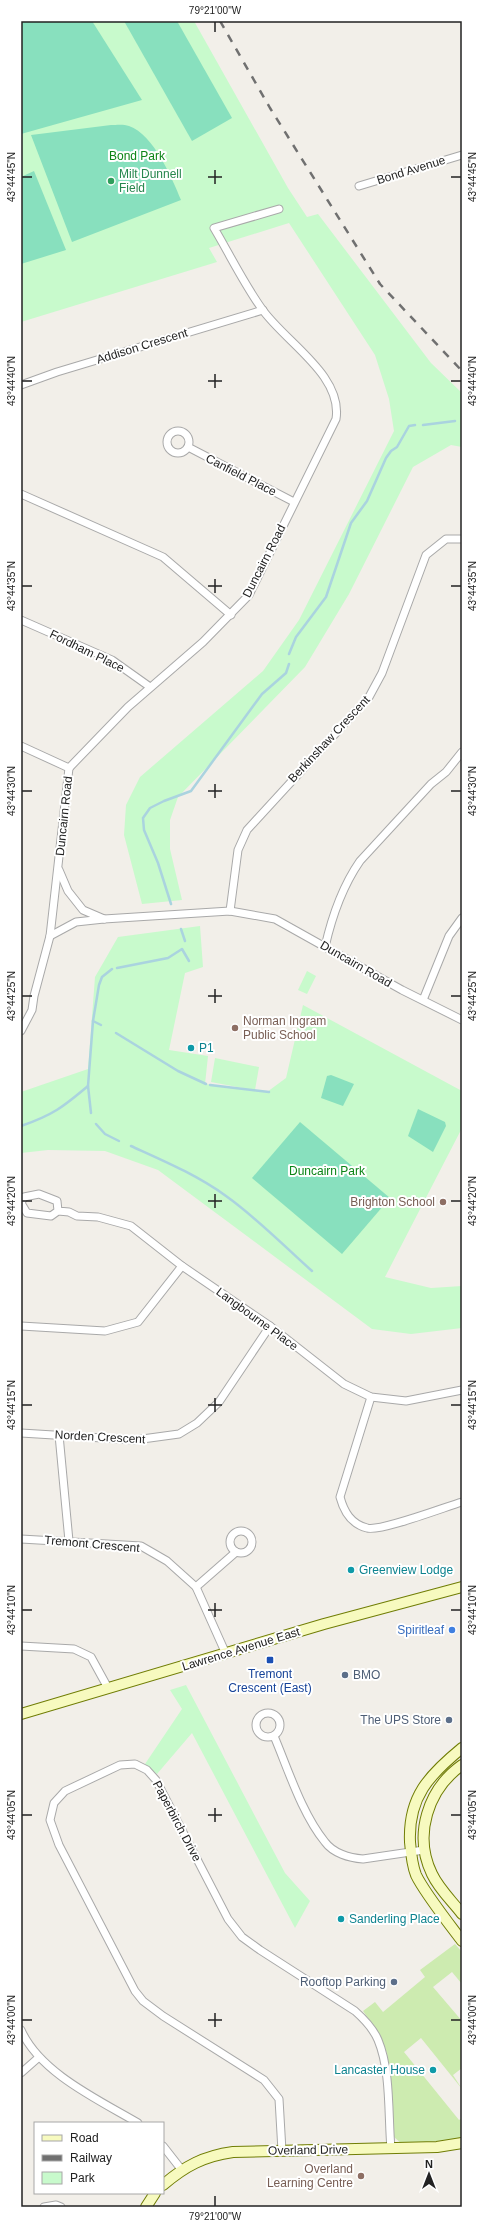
<svg xmlns="http://www.w3.org/2000/svg" width="483" height="2228" viewBox="0 0 483 2228" font-family="Helvetica,sans-serif">
<style>
.grass{fill:#cdebb0}
.park{fill:#c8facc}
.pitch{fill:#88e0be}
.lines{fill:none;stroke-linecap:round;stroke-linejoin:round}
.stream{stroke:#aad3df;stroke-width:2.5}
.street-casing{stroke:#a9a9a9;stroke-width:9}
.secondary-casing{stroke:#707d05;stroke-width:12}
.street{stroke:#fff;stroke-width:7}
.secondary{stroke:#f7fabf;stroke-width:10}
.rail{stroke:#707070;stroke-width:2.5;stroke-dasharray:8 8;stroke-linecap:butt}
.ticks{fill:none;stroke:#222;stroke-width:1.5}
.leisure-dot{fill:#2e9e5b;stroke:#fff;stroke-width:1.5}
.education-dot{fill:#8d6e63;stroke:#fff;stroke-width:1.5}
.culture-dot{fill:#0f9aa8;stroke:#fff;stroke-width:1.5}
.shop-dot{fill:#3f7fe0;stroke:#fff;stroke-width:1.5}
.transit-dot{fill:#1a4fb4;stroke:#fff;stroke-width:1.5}
.service-dot{fill:#5c6f8a;stroke:#fff;stroke-width:1.5}
.labels{text-anchor:middle;dominant-baseline:central;stroke-width:4;stroke-linejoin:round;paint-order:stroke}
.park-label{font-size:12px;fill:#0c8416;stroke:#fff}
.street-label{font-size:12px;fill:#222;stroke:#fff}
.leisure-label{font-size:12px;fill:#27864d;stroke:#fff;text-anchor:start}
.education-label{font-size:12px;fill:#785e54;stroke:#fff;text-anchor:end}
.culture-label{font-size:12px;fill:#0d838f;stroke:#fff;text-anchor:start}
.shop-label{font-size:12px;fill:#366cbe;stroke:#fff;text-anchor:end}
.transit-label{font-size:12px;fill:#164399;stroke:#fff}
.service-label{font-size:12px;fill:#4e5e75;stroke:#fff;text-anchor:end}
.neatline{fill:none;stroke:#222;stroke-width:1.5}
.ticks-label{font-size:10px;text-anchor:middle;fill:#222}
</style>
<rect width="100%" height="100%" fill="#f2efe9"/>
<polygon class="grass" points="455,1944 462,1952 462,1984 452,1972 433,1987 462,2021 462,2068 453,2075 462,2089 421,2038 404,2052 459,2120 462,2118 462,2139 402,2144 394,2137 387,2053 376,2029 363,2011 375,2002 383,2012 425,1977 420,1970"/>
<g class="park">
<polygon points="21,21 194,21 288,188 307,217 318,214 431,363 462,393 462,447 451,445 413,467 349,594 305,667 178,797 170,820 170,849 182,900 142,904 124,835 126,805 140,777 263,671 299,620 394,431 389,399 375,355 289,223 209,248 217,262 21,322"/>
<polygon points="200,926 203,967 185,973 169,1050 208,1056 205,1084 253,1090 211,1082 215,1058 259,1067 255,1090 267,1092 286,1078 303,1005 462,1091 462,1128 385,1277 431,1288 462,1286 462,1328 411,1334 372,1329 158,1170 105,1151 48,1150 21,1153 21,1092 88,1069 95,977 118,937"/>
<polygon points="307,971 316,976 307,994 298,990"/>
<polygon points="186,1685 285,1873 310,1901 295,1928 192,1733 157,1774 145,1764 182,1709 170,1690"/>
</g>
<g class="pitch">
<polygon points="21,21 92,21 142,100 21,134"/>
<polygon points="124,21 177,21 232,118 192,141"/>
<path d="M 111,125 C 116,125 124,124 129,126 C 154,135 172,178 181,200 L 72,242 L 31,135 Z"/>
<polygon points="34,171 66,250 21,264 21,177"/>
<polygon points="331,1075 354,1084 343,1106 321,1098 327,1076"/>
<polygon points="418,1109 445,1122 446,1126 433,1152 408,1136"/>
<polygon points="300,1122 390,1198 342,1254 252,1178"/>
</g>
<g class="lines">
<g class="stream">
<polyline points="423,425 455,421"/>
<polyline points="289,654 296,637 326,597 351,523 367,501 386,458 391,451 397,447 409,426 415,425"/>
<polyline points="171,904 158,863 144,830 143,818 150,808 164,801 191,791 262,694 286,673 289,664"/>
<polyline points="181,929 185,941"/>
<polyline points="117,968 168,958 182,949 189,961"/>
<polyline points="93,1021 101,1025"/>
<polyline points="116,1033 178,1071 206,1084"/>
<polyline points="210,1085 269,1092"/>
<polyline points="91,1113 88,1086 93,1021 99,985 102,977 112,969"/>
<polyline points="96,1124 105,1134 119,1141"/>
<path d="M 21,1126 C 53,1115 63,1107 88,1086"/>
<path d="M 131,1146 C 164,1161 197,1175 226,1196 C 257,1218 284,1246 312,1271"/>
</g>
<defs>
<g id="street">
<polyline points="359,186 462,155"/>
<polyline points="21,385 57,372 263,310"/>
<circle cx="178" cy="442" r="11"/>
<polyline points="188,447 294,502"/>
<polyline points="21,494 163,557 231,615"/>
<polyline points="21,620 112,660 150,687"/>
<polyline points="21,746 69,768"/>
<path d="M 69,768 L 128,707 L 203,642 L 249,595 L 336,419 C 343,375 285,342 262,309 C 244,284 230,255 214,228 L 279,209"/>
<polyline points="59,870 68,891 83,910 104,919"/>
<polyline points="230,911 238,850 247,830 369,697 382,673 426,555 446,539 462,539"/>
<polyline points="50,936 76,922 104,919 230,911 275,919 402,990 462,1020"/>
<path d="M 325,947 C 332,916 342,887 360,861 L 431,784 L 446,772 L 462,752"/>
<polyline points="423,1000 449,936 462,918"/>
<polyline points="21,1031 32,1010 34,996 50,936 69,768"/>
<polyline points="58,1211 57,1201 39,1194 24,1197 21,1203 27,1213 51,1216 58,1211 69,1212 77,1216 98,1217 131,1226 182,1266 270,1326 344,1384 371,1397 406,1401 462,1390"/>
<polyline points="21,1326 105,1331 138,1322 182,1266"/>
<path d="M 371,1397 L 340,1497 C 344,1512 351,1524 367,1528 C 380,1532 445,1507 462,1502"/>
<polyline points="21,1433 135,1440 179,1434 197,1423 219,1402 270,1326"/>
<polyline points="59,1435 69,1541"/>
<circle cx="241" cy="1542" r="11"/>
<polyline points="21,1539 141,1546 167,1561 196,1587 226,1654"/>
<polyline points="196,1587 236,1552"/>
<polyline points="21,1646 74,1649 91,1657 108,1688"/>
<circle cx="268" cy="1725" r="12"/>
<path d="M 274,1736 C 288,1769 302,1814 325,1842 C 333,1853 349,1858 363,1859 L 424,1850"/>
<path d="M 21,2030 C 40,2073 99,2100 138,2123"/>
<polyline points="21,2073 38,2058"/>
<polyline points="163,2146 181,2169"/>
<path d="M 282,2151 L 279,2099 L 264,2080 L 163,2016 L 143,2001 L 135,1991 L 59,1845 L 50,1820 L 54,1803 L 65,1791 L 120,1765 L 135,1764 L 147,1770 L 156,1780 L 228,1919 L 242,1937 L 260,1950 L 355,2011 C 364,2019 373,2028 378,2040 C 391,2071 388,2115 391,2149"/>
<polyline points="44,2207 56,2205 61,2207"/>
</g>
<g id="secondary">
<polyline points="21,1714 324,1624 462,1587"/>
<path d="M 462,1748 C 429,1775 408,1797 410,1842 C 411,1854 412,1865 416,1875 C 424,1892 450,1925 462,1941"/>
<path d="M 462,1765 C 428,1789 413,1835 432,1874 C 439,1889 452,1901 462,1914"/>
<path d="M 163,2185 C 185,2166 204,2156 233,2152 L 437,2147 L 462,2143"/>
<polyline points="146,2207 155,2193"/>
</g>
</defs>
<use href="#street" class="street-casing"/>
<use href="#secondary" class="secondary-casing"/>
<use href="#street" class="street"/>
<use href="#secondary" class="secondary"/>
<polyline class="rail" points="220,21 270,108 380,284 462,371"/>
</g>
<path class="ticks" d="M 215,22 L 215,32M 215,170 L 215,184M 22,177 L 32,177M 208,177 L 222,177M 451,177 L 461,177M 215,374 L 215,388M 22,381 L 32,381M 208,381 L 222,381M 451,381 L 461,381M 215,579 L 215,593M 22,586 L 32,586M 208,586 L 222,586M 451,586 L 461,586M 215,784 L 215,798M 22,791 L 32,791M 208,791 L 222,791M 451,791 L 461,791M 215,989 L 215,1003M 22,996 L 32,996M 208,996 L 222,996M 451,996 L 461,996M 215,1194 L 215,1208M 22,1201 L 32,1201M 208,1201 L 222,1201M 451,1201 L 461,1201M 215,1398 L 215,1412M 22,1405 L 32,1405M 208,1405 L 222,1405M 451,1405 L 461,1405M 215,1603 L 215,1617M 22,1610 L 32,1610M 208,1610 L 222,1610M 451,1610 L 461,1610M 215,1808 L 215,1822M 22,1815 L 32,1815M 208,1815 L 222,1815M 451,1815 L 461,1815M 215,2013 L 215,2027M 22,2020 L 32,2020M 208,2020 L 222,2020M 451,2020 L 461,2020M 215,2196 L 215,2206"/>
<circle class="leisure-dot" cx="111" cy="181" r="4"/>
<g class="education-dot">
<circle cx="235" cy="1028" r="4"/>
<circle cx="443" cy="1202" r="4"/>
<circle cx="361" cy="2176" r="4"/>
</g>
<g class="culture-dot">
<circle cx="191" cy="1048" r="4"/>
<circle cx="351" cy="1570" r="4"/>
<circle cx="341" cy="1919" r="4"/>
<circle cx="433" cy="2070" r="4"/>
</g>
<circle class="shop-dot" cx="452" cy="1630" r="4"/>
<rect class="transit-dot" x="266" y="1656" width="8" height="8" rx="2"/>
<g class="service-dot">
<circle cx="345" cy="1675" r="4"/>
<circle cx="449" cy="1720" r="4"/>
<circle cx="394" cy="1982" r="4"/>
</g>
<g class="labels">
<g class="park-label">
<text x="137" y="156">Bond Park</text>
<text x="327" y="1171">Duncairn Park</text>
</g>
<g class="street-label">
<text transform="translate(411 170) rotate(-17)">Bond Avenue</text>
<text transform="translate(142 346) rotate(-17)">Addison Crescent</text>
<text transform="translate(241 475) rotate(27)">Canfield Place</text>
<text transform="translate(264 561) rotate(-63)">Duncairn Road</text>
<text transform="translate(87 651) rotate(26)">Fordham Place</text>
<text transform="translate(329 739) rotate(-47)">Berkinshaw Crescent</text>
<text transform="translate(64 816) rotate(-84)">Duncairn Road</text>
<text transform="translate(356 964) rotate(30)">Duncairn Road</text>
<text transform="translate(257 1319) rotate(36)">Langbourne Place</text>
<text transform="translate(100 1437) rotate(3)">Norden Crescent</text>
<text transform="translate(92 1544) rotate(5)">Tremont Crescent</text>
<text transform="translate(241 1649) rotate(-17)">Lawrence Avenue East</text>
<text transform="translate(177 1821) rotate(62)">Paperbirch Drive</text>
<text transform="translate(308 2150) rotate(-1)">Overland Drive</text>
</g>
<g class="leisure-label">
<text x="119" y="174">Milt Dunnell<tspan x="119" dy="14">Field</tspan></text>
</g>
<g class="education-label">
<text x="243" y="1021" text-anchor="start">Norman Ingram<tspan x="243" dy="14">Public School</tspan></text>
<text x="435" y="1202">Brighton School</text>
<text x="353" y="2169">Overland<tspan x="353" dy="14">Learning Centre</tspan></text>
</g>
<g class="culture-label">
<text x="199" y="1048">P1</text>
<text x="359" y="1570">Greenview Lodge</text>
<text x="349" y="1919">Sanderling Place</text>
<text x="425" y="2070" text-anchor="end">Lancaster House</text>
</g>
<g class="shop-label">
<text x="444" y="1630">Spiritleaf</text>
</g>
<g class="transit-label">
<text x="270" y="1674">Tremont<tspan x="270" dy="14">Crescent (East)</tspan></text>
</g>
<g class="service-label">
<text x="353" y="1675" text-anchor="start">BMO</text>
<text x="441" y="1720">The UPS Store</text>
<text x="386" y="1982">Rooftop Parking</text>
</g>
</g>
<rect width="483" height="2228" fill="none" stroke="#ffffff" stroke-width="44"/>
<rect x="34" y="2122" width="130" height="72" fill="#ffffff" stroke="#a7a7a7"/>
<rect x="42" y="2135" width="20" height="6" fill="#f7fabf" stroke="#a7a7a7"/>
<text x="70" y="2142" font-size="12" fill="#222222">Road</text>
<rect x="42" y="2155" width="20" height="6" fill="#707070" stroke="#a7a7a7"/>
<text x="70" y="2162" font-size="12" fill="#222222">Railway</text>
<rect x="42" y="2172" width="20" height="12" fill="#c8facc" stroke="#a7a7a7"/>
<text x="70" y="2182" font-size="12" fill="#222222">Park</text>
<g transform="translate(429 2174)" stroke="#ffffff" stroke-width="3" paint-order="stroke">
<path d="M0-3L7 15L0 10L-7 15Z" fill="#222222"/>
<text y="-6" font-size="11" font-weight="bold" text-anchor="middle" fill="#222222">N</text>
</g>
<rect x="22" y="22" width="439" height="2184" class="neatline"/>
<g class="ticks-label">
<text x="215" y="14">79°21'00"W</text>
<text transform="translate(11 177) rotate(-90)" y="4">43°44'45"N</text>
<text transform="translate(472 177) rotate(-90)" y="4">43°44'45"N</text>
<text transform="translate(11 381) rotate(-90)" y="4">43°44'40"N</text>
<text transform="translate(472 381) rotate(-90)" y="4">43°44'40"N</text>
<text transform="translate(11 586) rotate(-90)" y="4">43°44'35"N</text>
<text transform="translate(472 586) rotate(-90)" y="4">43°44'35"N</text>
<text transform="translate(11 791) rotate(-90)" y="4">43°44'30"N</text>
<text transform="translate(472 791) rotate(-90)" y="4">43°44'30"N</text>
<text transform="translate(11 996) rotate(-90)" y="4">43°44'25"N</text>
<text transform="translate(472 996) rotate(-90)" y="4">43°44'25"N</text>
<text transform="translate(11 1201) rotate(-90)" y="4">43°44'20"N</text>
<text transform="translate(472 1201) rotate(-90)" y="4">43°44'20"N</text>
<text transform="translate(11 1405) rotate(-90)" y="4">43°44'15"N</text>
<text transform="translate(472 1405) rotate(-90)" y="4">43°44'15"N</text>
<text transform="translate(11 1610) rotate(-90)" y="4">43°44'10"N</text>
<text transform="translate(472 1610) rotate(-90)" y="4">43°44'10"N</text>
<text transform="translate(11 1815) rotate(-90)" y="4">43°44'05"N</text>
<text transform="translate(472 1815) rotate(-90)" y="4">43°44'05"N</text>
<text transform="translate(11 2020) rotate(-90)" y="4">43°44'00"N</text>
<text transform="translate(472 2020) rotate(-90)" y="4">43°44'00"N</text>
<text x="215" y="2220">79°21'00"W</text>
</g>
</svg>
